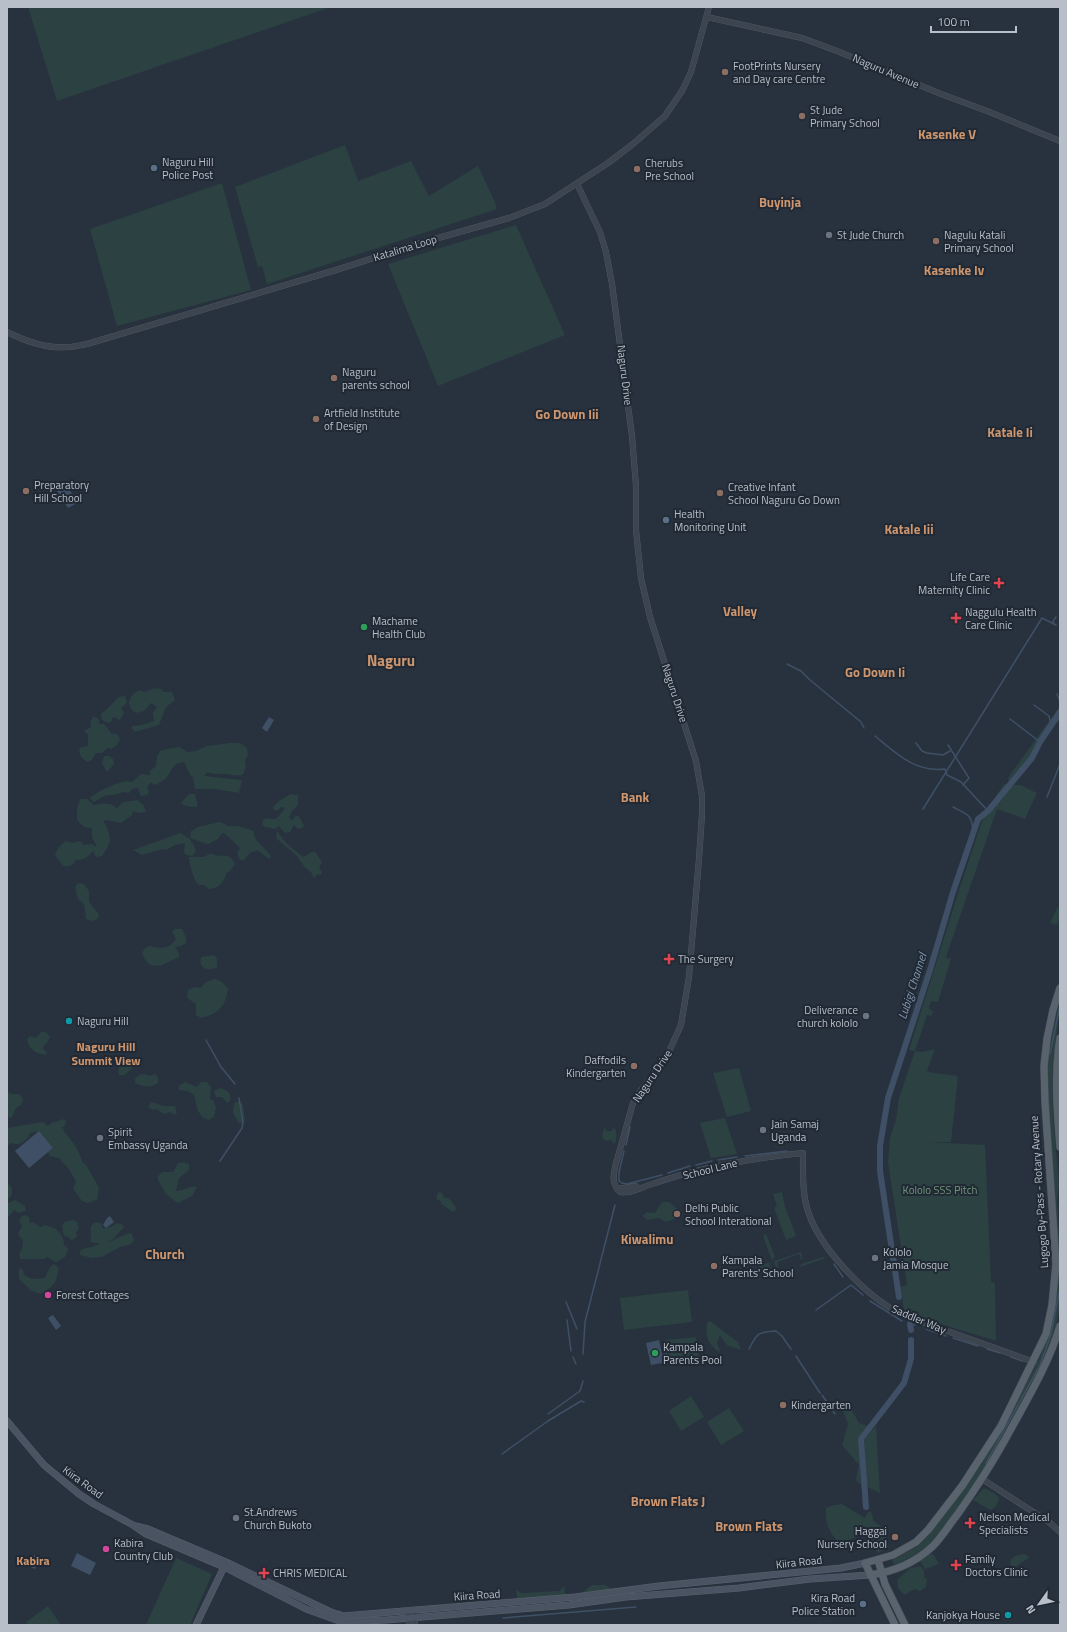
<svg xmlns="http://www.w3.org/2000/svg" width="1067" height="1632" viewBox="0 0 1067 1632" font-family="'Titillium Web',sans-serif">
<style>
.green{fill:#2c4142}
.water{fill:#3f5066}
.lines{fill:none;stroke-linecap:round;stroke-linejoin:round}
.stream{stroke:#3f5066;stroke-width:1.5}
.canal{stroke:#3f5066;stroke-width:6}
.tertiary-casing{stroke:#59626c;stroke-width:6}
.secondary-casing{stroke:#59626c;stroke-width:7}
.primary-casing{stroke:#454d58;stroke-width:8}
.tertiary{stroke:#3b444f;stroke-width:5.5}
.secondary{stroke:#4a5361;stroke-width:6}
.primary{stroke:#59636e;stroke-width:7}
.education-dot{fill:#8d6e63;stroke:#202934;stroke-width:1.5}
.service-dot{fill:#5c6f8a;stroke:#202934;stroke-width:1.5}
.worship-dot{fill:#6b7280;stroke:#202934;stroke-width:1.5}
.health-dot{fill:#e0444e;stroke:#202934;stroke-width:1.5}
.leisure-dot{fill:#2e9e5b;stroke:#202934;stroke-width:1.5}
.culture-dot{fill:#0f9aa8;stroke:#202934;stroke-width:1.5}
.hotel-dot{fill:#d1479c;stroke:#202934;stroke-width:1.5}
.labels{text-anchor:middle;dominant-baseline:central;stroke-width:4;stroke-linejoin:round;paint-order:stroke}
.poi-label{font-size:11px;fill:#b8bfc9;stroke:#202934;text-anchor:start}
.street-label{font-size:11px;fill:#b8bfc9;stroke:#202934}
.park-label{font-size:11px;fill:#719879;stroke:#202934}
.water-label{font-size:12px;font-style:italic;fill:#8296ae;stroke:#202934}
.neighbourhood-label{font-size:12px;font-weight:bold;fill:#ce966e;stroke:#202934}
.quarter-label{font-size:13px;font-weight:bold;fill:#ce966e;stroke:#202934}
.district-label{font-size:15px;font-weight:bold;fill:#ce966e;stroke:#202934}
</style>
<rect width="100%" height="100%" fill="#27323e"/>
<g class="green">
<polygon points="28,7 331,7 57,101"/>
<polygon points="345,145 358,181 411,161 429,196 478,166 495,202 497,209 267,284 262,266 258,267 235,187"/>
<polygon points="222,183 251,290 117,326 90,229"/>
<polygon points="516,225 565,335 438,386 388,264"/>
<path d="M 154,688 L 161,689 L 164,692 L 172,692 L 175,700 L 166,707 L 159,725 L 135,732 L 132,729 L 132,726 L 142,725 L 154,721 L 153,713 L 157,707 L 151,703 L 144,711 L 136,713 C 124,705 129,696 139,690 L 145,692 Z"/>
<polygon points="125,696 127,701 126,704 121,708 124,713 120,720 113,717 111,722 108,723 102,720 101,714 110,706 118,697"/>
<polygon points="1060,706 1060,723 1057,722 1023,771 1013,780 1008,780 1009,776"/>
<polygon points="93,717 96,717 99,720 99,724 104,724 112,734 117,734 120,739 117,745 111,749 108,748 102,753 96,753 92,760 87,762 81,757 79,751 81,747 88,746 88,735 84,731 91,727 90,723"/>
<path d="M 230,743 L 240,743 L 247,748 L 248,755 L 245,759 L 246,767 L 243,775 C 236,776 233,775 227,774 C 220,773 214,775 207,772 L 204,776 L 242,780 L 239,793 L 214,789 L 195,789 L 193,777 L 191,776 L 184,762 C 167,763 174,780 154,785 L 151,782 L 147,787 L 149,792 L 147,795 L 141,796 L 138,788 L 132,789 L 129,793 L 122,792 C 117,796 111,794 105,796 C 100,797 98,801 93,802 L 90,798 C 96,792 124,778 132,782 L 141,774 L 150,775 L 150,771 L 156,766 L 157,756 L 160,751 L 167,749 L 179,747 L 188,752 L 196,751 L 207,746 Z"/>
<polygon points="104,756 109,756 113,759 114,764 108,771 106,771 102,763"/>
<polygon points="1004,784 1020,785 1037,793 1025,819 997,809 946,957 951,959 938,1002 931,1001 929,1008 934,1012 931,1016 927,1015 915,1051 922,1052 935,1049 927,1071 934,1073 958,1076 951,1142 929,1142 985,1145 991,1282 995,1283 996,1341 928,1320 904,1310 901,1287 907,1285 888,1162 890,1138 896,1120 899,1098 915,1051 909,1050 959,890 985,812"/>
<path d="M 189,794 L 195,794 L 198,806 C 193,808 185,807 181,803 Z"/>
<polygon points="291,794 298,795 298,805 292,811 289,818 293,820 295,816 299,816 304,826 302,828 298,829 294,825 290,832 285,833 279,826 275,829 265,827 262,825 263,820 267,818 275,819 279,816 285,808 281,807 278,810 274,810 273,807 279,801"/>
<path d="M 80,799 L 87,799 L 94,805 C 102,803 111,802 117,808 L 123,802 L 138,800 L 144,806 L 146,812 L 139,813 L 133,811 L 132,815 L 121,823 L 106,820 L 103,820 C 112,837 113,841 102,856 L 96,857 L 93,851 C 88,857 84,860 76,860 C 73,866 69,867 63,866 L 55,855 C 56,850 61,844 66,841 L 73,843 L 80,841 L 84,845 L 92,844 L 95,847 L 96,845 L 92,837 L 92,828 L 84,827 L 77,820 L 77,809 Z"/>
<path d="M 219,822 L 225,824 L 227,826 L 238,826 L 252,830 L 254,832 C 254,842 265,847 271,856 L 270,859 L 266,857 L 259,851 C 252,850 248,854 244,860 L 240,860 L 237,853 L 240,848 L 225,834 L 222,833 L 218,839 L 208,844 L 192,839 L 190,837 L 191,831 L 198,827 Z"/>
<polygon points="277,831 286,843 303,857 312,852 315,852 322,862 319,867 322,873 320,875 317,874 315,878 313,877 311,872 306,869 296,855 276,838"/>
<path d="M 180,833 L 190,839 C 192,844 195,846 196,852 L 192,856 L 186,855 L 184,852 L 185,843 L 175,845 L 166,850 L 162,849 L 142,855 L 133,850 Z"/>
<path d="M 209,854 L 213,854 L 217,856 C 225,855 231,855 235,864 L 230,871 L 227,873 C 223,883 220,888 209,889 L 204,885 L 199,885 C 194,881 189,864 189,857 L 204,857 Z"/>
<polygon points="78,883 84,884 89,891 89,902 99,914 98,918 93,921 86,919 84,904 78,899 75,887"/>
<polygon points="1060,907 1060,918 1057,925 1050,923 1057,908"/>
<path d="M 175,929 L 182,929 L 186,937 L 186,943 L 181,946 L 175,947 L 179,953 L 179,957 L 160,966 L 150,965 L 144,958 L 142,953 L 144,949 L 149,946 C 160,949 170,949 176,939 L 172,932 Z"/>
<path d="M 214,955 L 217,959 L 217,967 C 208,972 198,969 201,957 Z"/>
<path d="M 215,979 L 222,982 L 228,989 C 226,1005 218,1015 201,1018 L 196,1015 L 196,1004 L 187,998 L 188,990 L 194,987 L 201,988 L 206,982 Z"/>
<path d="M 1060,999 C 1060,1020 1055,1041 1053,1062 C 1050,1103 1056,1144 1059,1185 L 1057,1200 L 1060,1256 L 1057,1240 L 1047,1079 L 1048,1053 Z"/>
<path d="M 41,1032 L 46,1032 L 50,1037 L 47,1043 L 44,1045 L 43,1049 L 47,1052 L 46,1055 C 37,1054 28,1049 27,1039 L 30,1036 L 36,1038 Z"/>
<polygon points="128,1057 133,1057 135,1062 133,1067 125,1075 119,1075 118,1070 122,1063"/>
<polygon points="739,1068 751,1111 727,1117 713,1073"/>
<path d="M 144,1074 L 150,1076 L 155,1074 L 158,1077 L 158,1083 C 151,1088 143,1087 135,1083 L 135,1079 L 139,1075 Z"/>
<polygon points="185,1082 197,1087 201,1082 207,1082 211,1087 210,1099 214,1101 216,1108 214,1117 209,1120 203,1118 198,1111 194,1095 187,1091 179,1090 179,1086"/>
<path d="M 220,1088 C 227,1090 230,1092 231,1100 L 227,1103 L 222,1097 L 216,1097 L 214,1091 Z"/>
<polygon points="7,1091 11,1094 19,1094 23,1098 22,1104 16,1108 12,1117 10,1118 7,1116"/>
<polygon points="238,1101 243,1104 245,1120 243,1124 239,1123 233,1113 234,1103"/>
<polygon points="151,1102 164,1106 175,1106 177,1113 175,1115 170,1112 164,1114 156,1109 152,1110 148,1107"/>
<polygon points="725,1118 737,1154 711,1158 700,1123"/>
<path d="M 64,1119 L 66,1120 L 65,1126 L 62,1127 C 65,1133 67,1135 71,1140 C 77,1147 80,1155 83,1163 L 86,1165 L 99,1188 L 97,1200 L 87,1203 L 82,1201 L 73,1189 L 76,1181 L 68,1168 L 59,1158 L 50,1156 L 48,1152 L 53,1148 L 39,1131 L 30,1133 L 28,1138 C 23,1142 19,1146 12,1143 L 7,1146 L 7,1128 L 43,1122 L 48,1126 L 51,1123 Z"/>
<path d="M 613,1127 C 618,1131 616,1137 616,1142 L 613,1144 L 612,1140 L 606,1141 L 602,1138 L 603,1131 L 605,1128 L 607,1131 L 612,1131 Z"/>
<path d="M 183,1162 L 189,1164 L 189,1170 L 179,1178 L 176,1191 C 184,1191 189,1185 197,1187 L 192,1196 L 178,1203 C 167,1196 162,1190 157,1177 L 162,1172 L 173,1172 L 178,1163 Z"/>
<polygon points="7,1182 12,1188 12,1195 8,1199 8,1203 15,1200 25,1206 26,1211 18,1213 14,1210 7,1219"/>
<polygon points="438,1192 442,1193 444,1198 449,1198 457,1209 453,1212 441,1204 441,1201 436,1199"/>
<polygon points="782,1192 785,1207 796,1236 786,1240 774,1208 777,1206 773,1194"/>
<polygon points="662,1202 669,1202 680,1211 674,1219 666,1222 658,1218 647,1220 643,1216 646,1212 655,1213"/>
<path d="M 25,1215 L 29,1217 L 30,1223 L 33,1222 L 40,1227 L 45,1225 C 55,1227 64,1233 64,1245 L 68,1249 L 65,1257 L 56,1262 L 47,1257 L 44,1259 L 20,1259 L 19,1254 L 22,1249 L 23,1241 L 18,1234 L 22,1226 L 19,1221 L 21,1217 Z"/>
<polygon points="73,1220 77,1222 79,1229 76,1232 77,1236 74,1239 71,1240 68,1237 64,1236 62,1225 65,1222"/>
<path d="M 97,1222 L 102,1224 L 102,1228 C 108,1229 112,1227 117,1223 L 123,1225 L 124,1227 L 122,1230 L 120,1231 L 113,1239 L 107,1243 L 129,1233 L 132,1234 L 134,1240 L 131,1244 L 120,1247 L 102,1257 L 92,1258 L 80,1255 L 80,1251 C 86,1246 93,1248 100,1244 L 91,1242 C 92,1234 87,1225 97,1222 Z"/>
<polygon points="766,1234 775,1257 772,1261 763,1236"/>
<polygon points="801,1252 803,1260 801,1259 799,1254 777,1262 778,1267 776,1268 774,1261"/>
<polygon points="823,1257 826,1258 800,1267 801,1264"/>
<polygon points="769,1262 771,1270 763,1272 758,1267"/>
<path d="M 54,1264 L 58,1268 C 59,1282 51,1288 41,1294 L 32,1291 L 19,1279 L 19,1268 L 23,1270 L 24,1275 L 32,1279 L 45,1278 L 50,1267 Z"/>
<polygon points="794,1267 796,1269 794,1270 768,1278 767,1276"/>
<polygon points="1060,1277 1060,1307 1054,1336 1043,1364 1011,1424 974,1486 941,1530 929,1545 911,1557 894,1565 892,1560 916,1547 928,1536 972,1478 1004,1426 1039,1359 1048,1333 1057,1279"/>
<polygon points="688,1290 692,1322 624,1330 620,1298"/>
<path d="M 710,1321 L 738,1342 L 741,1350 L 727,1345 L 720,1336 L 717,1343 L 720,1351 L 719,1352 C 708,1343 705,1338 707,1323 Z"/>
<polygon points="696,1337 699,1360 669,1363 666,1340"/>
<polygon points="691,1396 704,1417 681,1431 669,1411"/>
<polygon points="848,1404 859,1423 868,1426 859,1439 861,1485 856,1480 859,1465 842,1445 848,1424 841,1406"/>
<polygon points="729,1408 744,1431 721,1445 707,1422"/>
<polygon points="876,1426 880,1493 867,1487 864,1440"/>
<path d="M 984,1488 L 994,1493 L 999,1497 C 999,1503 995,1509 990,1510 L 973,1500 Z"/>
<path d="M 842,1504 L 865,1518 L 868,1512 L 871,1512 L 874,1521 L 886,1530 L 886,1542 L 889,1547 L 878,1553 L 875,1549 L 875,1544 L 872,1543 L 870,1538 L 863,1532 L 858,1533 L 854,1538 L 840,1544 C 829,1532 825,1524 826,1508 L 834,1505 Z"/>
<polygon points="930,1554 933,1554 939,1564 925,1569 920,1561"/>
<path d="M 1025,1554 L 1028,1556 L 1029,1558 L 1019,1564 L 1016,1567 L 1012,1566 L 1010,1563 C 1012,1555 1018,1555 1025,1554 Z"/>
<polygon points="176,1558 212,1574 190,1625 146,1625"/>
<polygon points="920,1566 924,1570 924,1577 927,1579 926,1587 920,1591 915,1589 904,1595 898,1588 897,1580 910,1568"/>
<polygon points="592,1585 606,1585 612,1590 582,1593"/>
<polygon points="564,1586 565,1597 513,1602 512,1599 517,1598 516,1590 522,1593 560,1591"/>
<polygon points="48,1606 61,1625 28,1625 26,1622"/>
</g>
<g class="water">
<polygon points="67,485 77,503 68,508 57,491"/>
<polygon points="269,717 274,720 267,732 262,728"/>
<polygon points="109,1127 111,1130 115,1131 116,1139 112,1139 110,1133 107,1131 107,1129"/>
<polygon points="39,1131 53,1148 29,1168 15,1151"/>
<polygon points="110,1216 114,1222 106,1228 103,1225 107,1218"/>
<polygon points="53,1315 61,1326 56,1330 48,1318"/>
<polygon points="659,1340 662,1354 667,1353 668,1362 651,1365 646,1343"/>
<polygon points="77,1553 96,1563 90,1575 71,1566"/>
<polygon points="34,1555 45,1560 43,1565 38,1563 35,1569 28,1566"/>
</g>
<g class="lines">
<g class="stream">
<polyline points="1054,624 1053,621 1056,617"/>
<polyline points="787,664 801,671 810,680 861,722 864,728"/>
<polyline points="1057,694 1060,701"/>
<polyline points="1034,705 1049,716 1051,726"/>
<polyline points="1010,719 1040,742"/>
<path d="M 875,736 C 896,753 915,773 945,769 L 947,775 L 961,782 L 988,811"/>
<polyline points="916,743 922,751 927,753 943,755 950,751"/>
<polyline points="948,745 969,778 963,785"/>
<polyline points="1047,797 1060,764"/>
<path d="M 953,807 C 969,815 972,815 973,832"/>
<polyline points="923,809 1042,618 1056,625"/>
<polyline points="206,1040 221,1067 235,1084"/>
<polyline points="1050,1054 1060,1005"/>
<polyline points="626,1145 630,1127"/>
<polyline points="745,1156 787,1151"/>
<polyline points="718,1160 737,1157"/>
<polyline points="220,1161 242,1128 243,1122 239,1098"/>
<polyline points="696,1165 712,1161"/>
<polyline points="619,1172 619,1181 622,1183 627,1184 662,1175"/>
<polyline points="619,1172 624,1151"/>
<polyline points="668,1173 690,1166"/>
<polyline points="834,1264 843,1277"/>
<polyline points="1060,1283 1060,1281"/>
<polyline points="870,1301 902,1321"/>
<polyline points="566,1302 577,1329"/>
<polyline points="816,1310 851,1285 863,1295"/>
<polyline points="567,1320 571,1351"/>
<polyline points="910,1324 915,1325"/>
<polyline points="926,1329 946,1336"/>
<polyline points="953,1338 978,1346"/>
<path d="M 749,1349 C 757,1333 758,1332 776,1331 L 782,1336 L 791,1349"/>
<polyline points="987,1349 1000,1353"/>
<polyline points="583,1354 585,1322 615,1205"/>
<polyline points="796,1356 820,1393"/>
<polyline points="573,1357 576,1364"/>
<polyline points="1011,1357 1022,1361"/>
<polyline points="822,1395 835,1414"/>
<polyline points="548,1414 580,1391 583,1381"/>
<polyline points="502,1454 548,1421 581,1401 584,1402"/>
<polyline points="986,1463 1040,1365 1051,1334 1059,1293"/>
<polyline points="333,1610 341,1612"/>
<polyline points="503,1618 636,1607"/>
</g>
<g class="canal">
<polyline points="899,1297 880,1171 880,1146 888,1098 930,970 953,892 978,819 988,811 1032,758 1040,742 1060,712"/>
<polyline points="910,1324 911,1330"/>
<polyline points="866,1507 861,1439 904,1383 911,1359 911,1340"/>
</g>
<defs>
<g id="tertiary">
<polyline points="707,17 802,38 837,51 941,94 987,111 1060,141"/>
<path d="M 577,184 L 600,232 L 606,252 L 612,284 L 632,436 L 636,486 L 636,530 L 641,578 L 650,617 L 696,761 L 702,796 L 702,814 L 699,859 L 689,977 L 681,1025 L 666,1058 L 641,1090 L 633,1103 L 615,1167 C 613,1177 612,1184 620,1192 C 631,1194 642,1187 652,1184 C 701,1167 751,1158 803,1153 C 803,1170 802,1188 806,1204 C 815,1245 868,1299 905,1316 L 1034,1362"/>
<path d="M 7,332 C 25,341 48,349 68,347 C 75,347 81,345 87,344 L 336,270 L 417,244 L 509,218 L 545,204 L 608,163 L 633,144 L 665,116 L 682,91 L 691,72 L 709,7"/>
<polyline points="617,1189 636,1186"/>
<polyline points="982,1479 1049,1522 1060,1532"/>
<polyline points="408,1610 409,1625"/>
<polyline points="414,1610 415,1625"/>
</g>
<g id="secondary">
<polyline points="7,1421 44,1465 79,1494 94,1504 133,1525 146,1534 224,1567 306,1609 342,1622 386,1620 569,1605 626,1597 739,1588 810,1579 870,1575"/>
<polyline points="136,1526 148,1529 226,1562 335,1614 343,1616 575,1597 659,1586 841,1568 865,1563"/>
<polyline points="196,1625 225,1565"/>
</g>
<g id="primary">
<path d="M 1060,1038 C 1054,1074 1057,1110 1060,1147"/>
<polyline points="878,1560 885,1584 905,1625"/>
<path d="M 870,1575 C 893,1572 916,1562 933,1546 C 942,1537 949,1525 957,1515 C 975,1490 991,1465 1006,1438 C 1026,1401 1048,1366 1060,1326"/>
<polyline points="895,1625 865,1563 893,1555 916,1542 928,1530 962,1486 1001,1426 1046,1334 1052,1305 1056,1264 1045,1102 1044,1066 1047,1039 1053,1010 1060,988"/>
</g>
</defs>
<use href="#tertiary" class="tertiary-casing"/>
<use href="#secondary" class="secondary-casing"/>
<use href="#primary" class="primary-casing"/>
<use href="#tertiary" class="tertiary"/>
<use href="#secondary" class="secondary"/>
<use href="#primary" class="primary"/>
</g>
<g class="education-dot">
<circle cx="725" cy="72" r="4"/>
<circle cx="802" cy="116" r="4"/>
<circle cx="637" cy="169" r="4"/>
<circle cx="936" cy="241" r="4"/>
<circle cx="334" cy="378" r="4"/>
<circle cx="316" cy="419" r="4"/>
<circle cx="26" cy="491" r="4"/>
<circle cx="720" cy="493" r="4"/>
<circle cx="634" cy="1066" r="4"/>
<circle cx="677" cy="1214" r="4"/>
<circle cx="714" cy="1266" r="4"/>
<circle cx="783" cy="1405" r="4"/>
<circle cx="895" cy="1537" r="4"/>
</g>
<g class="service-dot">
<circle cx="154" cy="168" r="4"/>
<circle cx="666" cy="520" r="4"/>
<circle cx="863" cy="1604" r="4"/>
</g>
<g class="worship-dot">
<circle cx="829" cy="235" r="4"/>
<circle cx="866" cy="1016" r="4"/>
<circle cx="763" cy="1130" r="4"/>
<circle cx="100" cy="1138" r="4"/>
<circle cx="875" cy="1258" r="4"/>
<circle cx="236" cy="1518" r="4"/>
</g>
<g class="health-dot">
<path d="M997 577h4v4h4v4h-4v4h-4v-4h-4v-4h4z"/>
<path d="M954 612h4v4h4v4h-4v4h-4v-4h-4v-4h4z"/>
<path d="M667 953h4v4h4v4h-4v4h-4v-4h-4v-4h4z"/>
<path d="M968 1517h4v4h4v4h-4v4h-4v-4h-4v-4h4z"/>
<path d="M954 1559h4v4h4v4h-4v4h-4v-4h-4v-4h4z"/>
<path d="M262 1567h4v4h4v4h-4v4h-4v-4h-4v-4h4z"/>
</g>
<g class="leisure-dot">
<circle cx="364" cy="627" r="4"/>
<circle cx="655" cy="1353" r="4"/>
</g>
<g class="culture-dot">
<circle cx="69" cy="1021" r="4"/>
<circle cx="1008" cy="1615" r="4"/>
</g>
<g class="hotel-dot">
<circle cx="48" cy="1295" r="4"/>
<circle cx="106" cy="1549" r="4"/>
</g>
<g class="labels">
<g class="poi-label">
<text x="733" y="66">FootPrints Nursery<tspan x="733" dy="13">and Day care Centre</tspan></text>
<text x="810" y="110">St Jude<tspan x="810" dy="13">Primary School</tspan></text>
<text x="162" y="162">Naguru Hill<tspan x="162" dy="13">Police Post</tspan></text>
<text x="645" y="163">Cherubs<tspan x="645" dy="13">Pre School</tspan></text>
<text x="837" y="235">St Jude Church</text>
<text x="944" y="235">Nagulu Katali<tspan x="944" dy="13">Primary School</tspan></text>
<text x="342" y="372">Naguru<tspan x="342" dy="13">parents school</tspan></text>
<text x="324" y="413">Artfield Institute<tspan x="324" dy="13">of Design</tspan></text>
<text x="34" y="485">Preparatory<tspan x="34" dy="13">Hill School</tspan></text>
<text x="728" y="487">Creative Infant<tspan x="728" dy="13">School Naguru Go Down</tspan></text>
<text x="674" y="514">Health<tspan x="674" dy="13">Monitoring Unit</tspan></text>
<text x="990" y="577" text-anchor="end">Life Care<tspan x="990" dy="13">Maternity Clinic</tspan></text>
<text x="965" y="612">Naggulu Health<tspan x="965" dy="13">Care Clinic</tspan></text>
<text x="372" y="621">Machame<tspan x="372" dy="13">Health Club</tspan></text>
<text x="678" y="959">The Surgery</text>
<text x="858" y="1010" text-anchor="end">Deliverance<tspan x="858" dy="13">church kololo</tspan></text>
<text x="77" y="1021">Naguru Hill</text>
<text x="626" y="1060" text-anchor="end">Daffodils<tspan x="626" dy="13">Kindergarten</tspan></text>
<text x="771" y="1124">Jain Samaj<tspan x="771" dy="13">Uganda</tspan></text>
<text x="108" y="1132">Spirit<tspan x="108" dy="13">Embassy Uganda</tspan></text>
<text x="685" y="1208">Delhi Public<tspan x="685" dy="13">School Interational</tspan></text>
<text x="883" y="1252">Kololo<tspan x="883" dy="13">Jamia Mosque</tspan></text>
<text x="722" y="1260">Kampala<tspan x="722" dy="13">Parents' School</tspan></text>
<text x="56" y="1295">Forest Cottages</text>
<text x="663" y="1347">Kampala<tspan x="663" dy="13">Parents Pool</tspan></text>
<text x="791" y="1405">Kindergarten</text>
<text x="244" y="1512">St.Andrews<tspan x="244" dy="13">Church Bukoto</tspan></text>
<text x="979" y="1517">Nelson Medical<tspan x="979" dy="13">Specialists</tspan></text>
<text x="887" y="1531" text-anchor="end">Haggai<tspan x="887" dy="13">Nursery School</tspan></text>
<text x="114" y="1543">Kabira<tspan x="114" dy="13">Country Club</tspan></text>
<text x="965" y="1559">Family<tspan x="965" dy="13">Doctors Clinic</tspan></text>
<text x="273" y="1573">CHRIS MEDICAL</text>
<text x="855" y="1598" text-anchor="end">Kira Road<tspan x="855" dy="13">Police Station</tspan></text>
<text x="1000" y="1615" text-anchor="end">Kanjokya House</text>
</g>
<g class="street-label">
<text transform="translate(886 71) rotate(23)">Naguru Avenue</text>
<text transform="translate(405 248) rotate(-17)">Katalima Loop</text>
<text transform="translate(625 375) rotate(83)">Naguru Drive</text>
<text transform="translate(675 693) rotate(72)">Naguru Drive</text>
<text transform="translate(652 1076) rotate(-56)">Naguru Drive</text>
<text transform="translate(710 1169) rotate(-14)">School Lane</text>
<text transform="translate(1039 1192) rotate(-94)">Lugogo By-Pass - Rotary Avenue</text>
<text transform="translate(919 1319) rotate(23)">Saddler Way</text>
<text transform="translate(83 1482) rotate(36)">Kiira Road</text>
<text transform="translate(799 1562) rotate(-6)">Kiira Road</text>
<text transform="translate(477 1595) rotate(-4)">Kiira Road</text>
</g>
<g class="park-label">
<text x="940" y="1190">Kololo SSS Pitch</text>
</g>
<g class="water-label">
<text transform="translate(912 986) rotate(-72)">Lubigi Channel</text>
</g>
<g class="neighbourhood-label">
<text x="106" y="1046">Naguru Hill<tspan x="106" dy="14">Summit View</tspan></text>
<text x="33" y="1560">Kabira</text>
</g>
<g class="quarter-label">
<text x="947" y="134">Kasenke V</text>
<text x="780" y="202">Buyinja</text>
<text x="954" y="270">Kasenke Iv</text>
<text x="567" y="414">Go Down Iii</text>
<text x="1010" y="432">Katale Ii</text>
<text x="909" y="529">Katale Iii</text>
<text x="740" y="611">Valley</text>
<text x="875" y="672">Go Down Ii</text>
<text x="635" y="797">Bank</text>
<text x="647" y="1239">Kiwalimu</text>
<text x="165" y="1254">Church</text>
<text x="668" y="1501">Brown Flats J</text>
<text x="749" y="1526">Brown Flats</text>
</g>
<g class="district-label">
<text x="391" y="660">Naguru</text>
</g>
</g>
<rect width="1067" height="1632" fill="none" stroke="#b8bfc9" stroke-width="16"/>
<g transform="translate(1039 1604) rotate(237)" stroke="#202934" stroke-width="3" paint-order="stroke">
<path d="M0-3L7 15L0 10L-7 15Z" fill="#b8bfc9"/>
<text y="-6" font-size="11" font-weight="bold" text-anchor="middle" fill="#b8bfc9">N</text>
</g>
<path d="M931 26v6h85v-6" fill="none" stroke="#b8bfc9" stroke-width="2"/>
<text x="937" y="26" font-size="12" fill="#b8bfc9" stroke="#202934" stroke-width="3" paint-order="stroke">100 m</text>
</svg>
